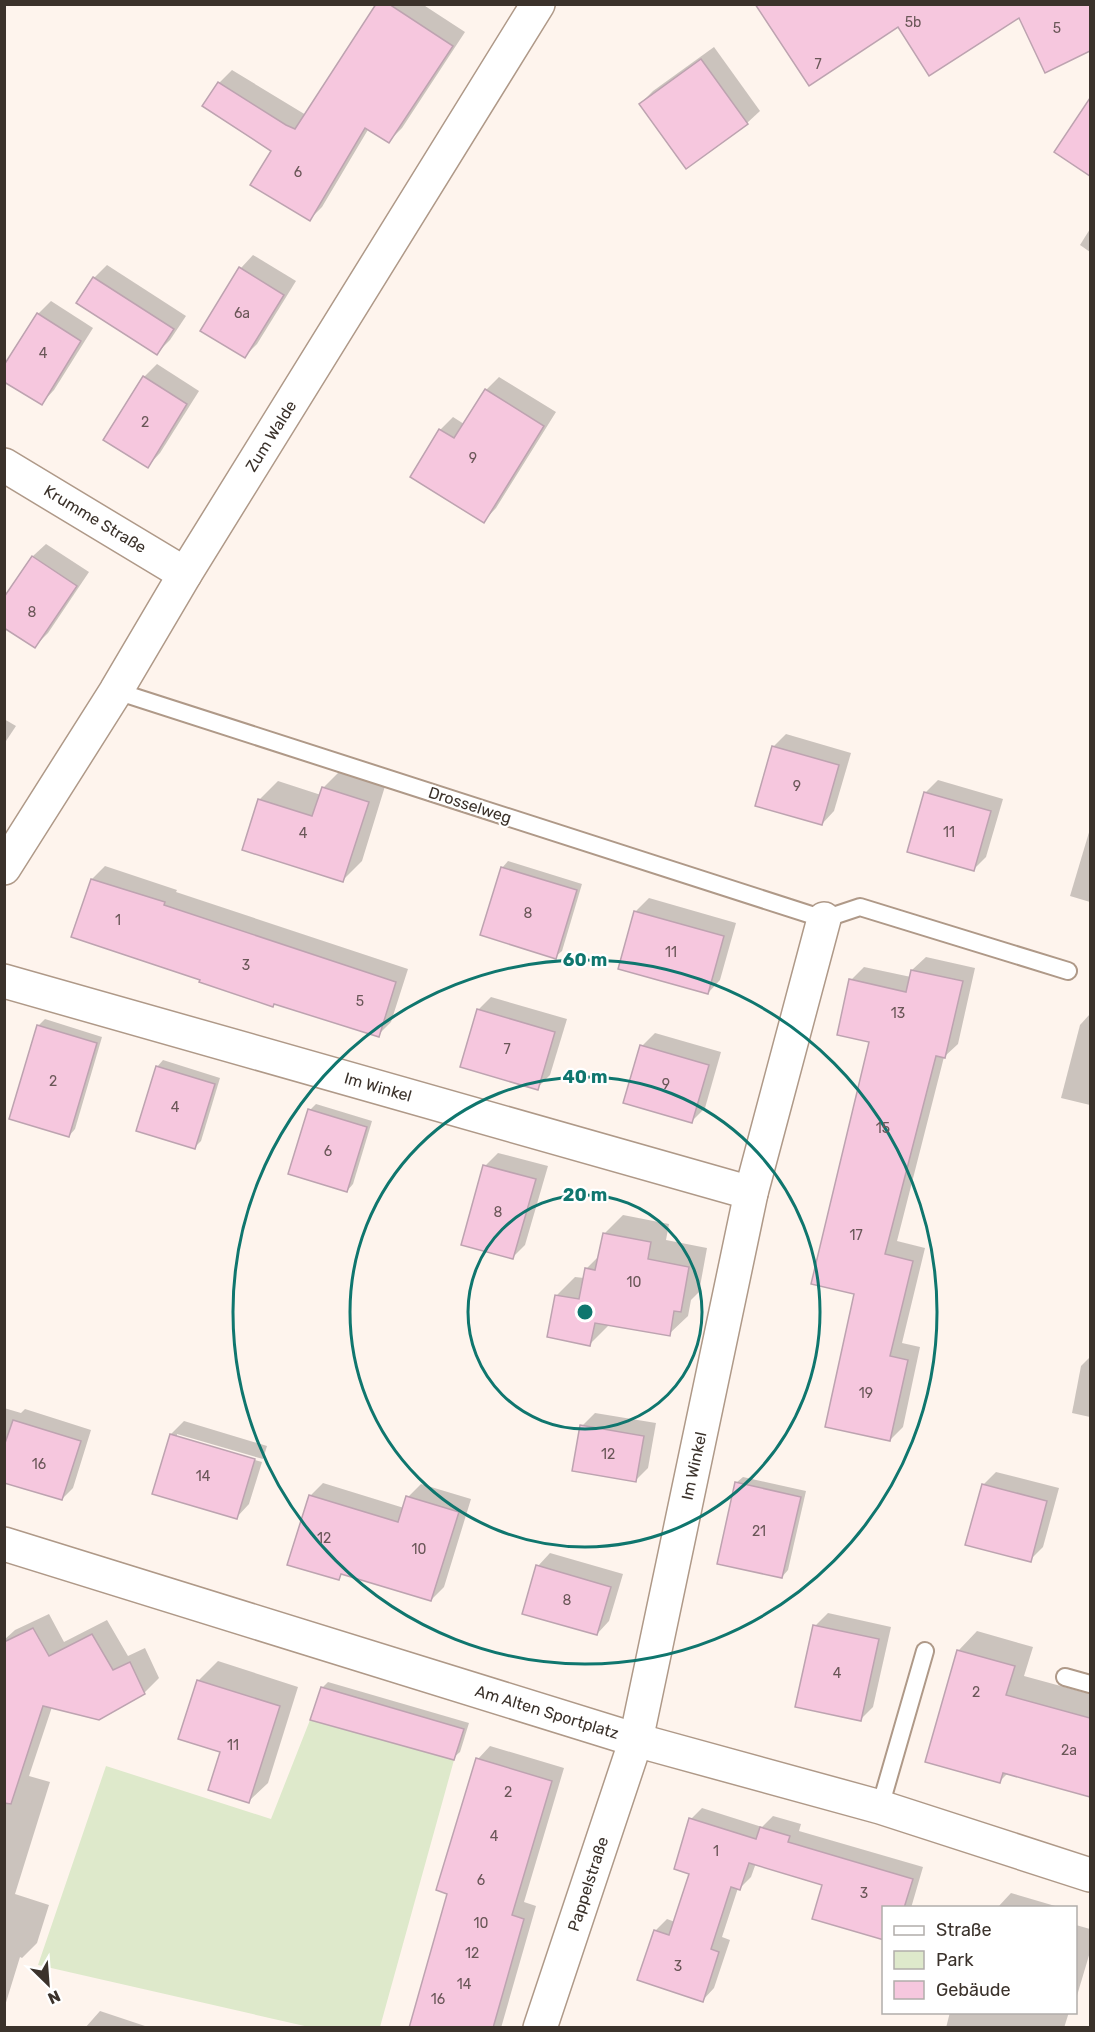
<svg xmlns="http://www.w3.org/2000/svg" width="1095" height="2032" viewBox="0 0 1095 2032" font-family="Rubik,sans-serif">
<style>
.green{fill:#dee9cb}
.shadow{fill:#0003;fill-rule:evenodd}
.building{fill:#f6c7de;stroke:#bda3b0;stroke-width:1.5}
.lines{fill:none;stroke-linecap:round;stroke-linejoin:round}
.lane-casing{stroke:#af9988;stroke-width:20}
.street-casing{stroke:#af9988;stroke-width:36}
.lane{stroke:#fff;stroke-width:16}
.street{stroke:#fff;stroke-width:33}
.ring{fill:none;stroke:#0f766e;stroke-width:3}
.labels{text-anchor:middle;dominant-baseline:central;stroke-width:4.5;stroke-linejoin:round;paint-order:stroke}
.number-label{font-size:14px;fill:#6a5758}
.street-label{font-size:16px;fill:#3b322b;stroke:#fff}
.centre{fill:#0f766e;stroke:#fff;stroke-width:3}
.ring-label{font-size:18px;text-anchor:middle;font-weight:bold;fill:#0f766e;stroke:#fff;stroke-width:4.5;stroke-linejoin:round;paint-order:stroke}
</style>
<rect width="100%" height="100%" fill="#fef4ed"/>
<polygon class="green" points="310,1720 454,1760 380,2027 309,2027 38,1965 106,1766 271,1819"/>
<g class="shadow">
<polygon points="378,4 422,4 465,32 402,128 389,141 369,128 322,207 309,220 273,150 204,106 219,83 232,70 306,115"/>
<polygon points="757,4 1090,4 1090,49 1045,71 1019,16 898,25"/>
<polygon points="714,47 760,111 747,123 640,104 653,91"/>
<polygon points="1090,100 1090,174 1056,151"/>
<polygon points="1090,229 1090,252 1080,245"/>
<polygon points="253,255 296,281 257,344 244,357 241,268"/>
<polygon points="107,265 186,316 170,340 157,353 94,278"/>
<polygon points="51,301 93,328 54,390 42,403 38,314"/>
<polygon points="157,364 199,391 160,453 148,466 144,377"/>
<polygon points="499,377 556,412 496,508 484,521 440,430 453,417 464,424 486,390"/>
<polygon points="46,544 89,572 48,633 35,646 4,600 33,556"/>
<polygon points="4,719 16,726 4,744"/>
<polygon points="786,734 851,753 834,811 822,824 773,747"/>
<polygon points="342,769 386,783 362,861 343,880 259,800 278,781 321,795 323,788"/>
<polygon points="938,780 1003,799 986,857 974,869 925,793"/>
<polygon points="1090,829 1090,902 1070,896"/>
<polygon points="508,861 582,884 562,951 555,957 502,868"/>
<polygon points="105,866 177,890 176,892 408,969 391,1022 378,1035 275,1003 273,1005 202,979 92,879"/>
<polygon points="649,898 736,923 720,980 708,993 620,968 636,911"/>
<polygon points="926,957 975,968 958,1044 944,1057 897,1241 925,1248 902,1343 920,1347 903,1427 890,1440 856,1293 871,1041 851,980 864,967 911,977 912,970"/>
<polygon points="491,997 567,1019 550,1075 537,1088 478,1010"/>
<polygon points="1090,1014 1090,1105 1061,1098 1080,1025"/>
<polygon points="45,1019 102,1037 75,1129 69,1136 38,1026"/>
<polygon points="655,1033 721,1052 705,1108 692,1121 642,1046"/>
<polygon points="163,1060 220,1078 201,1141 195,1147 157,1067"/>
<polygon points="316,1104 372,1121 353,1184 347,1191 310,1110"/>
<polygon points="498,1153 548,1166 525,1245 513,1257 485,1166"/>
<polygon points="623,1215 669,1224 666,1240 707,1248 699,1292 691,1300 688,1316 669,1334 609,1325 590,1344 556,1296 575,1277 584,1278 586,1269 600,1255 604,1234"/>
<polygon points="1090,1357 1090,1417 1072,1413 1081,1366"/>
<polygon points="4,1408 21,1413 25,1409 91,1430 73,1488 62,1499 4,1481"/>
<polygon points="595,1413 656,1423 648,1468 635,1481 582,1426"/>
<path d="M 184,1421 L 267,1446 L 249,1504 L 237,1517 L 171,1434 ZM 177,1434 L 263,1459 L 262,1462 L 177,1437 Z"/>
<polygon points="996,1472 1059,1488 1043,1547 1030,1560 983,1485"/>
<polygon points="743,1477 806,1491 788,1570 782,1577 736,1483"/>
<polygon points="323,1483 404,1508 408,1497 421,1484 471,1499 444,1587 431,1600 343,1573 338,1578 310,1496"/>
<polygon points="550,1553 623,1574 609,1621 597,1634 538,1566"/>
<polygon points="828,1613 891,1627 873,1707 860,1720 815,1626"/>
<polygon points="49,1614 64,1642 107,1620 128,1656 145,1648 159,1678 144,1693 52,1707 29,1776 50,1782 15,1894 49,1905 37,1943 22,1958 20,1957 4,2009 4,1640 15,1630"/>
<polygon points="977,1631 1033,1647 1024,1676 1090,1694 1090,1796 1008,1773 999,1782 927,1761 959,1650"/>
<polygon points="218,1661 298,1687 268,1783 249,1801 222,1751 180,1738 199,1680"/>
<polygon points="328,1682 469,1723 460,1752 453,1758 322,1688"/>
<polygon points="490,1746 564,1768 524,1902 536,1906 501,2028 410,2028 449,1893 478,1759"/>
<polygon points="702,1808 762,1827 773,1816 801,1824 799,1831 923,1867 911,1908 884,1908 824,1884 756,1863 751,1877 740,1888 738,1888 722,1937 730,1940 714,1988 703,2000 655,1931 667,1919 675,1922 691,1873 691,1819"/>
<polygon points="1011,1893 1062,1908 997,1908"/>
<polygon points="1076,1925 1090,1929 1090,1952 1076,1999"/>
<polygon points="100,2011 151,2028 85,2028"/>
<polygon points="950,2012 1069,2012 1064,2028 946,2028"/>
</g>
<g class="building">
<polygon points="376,4 389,4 453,46 389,143 365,128 310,221 250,185 271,151 202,106 218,82 286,125 295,129"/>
<polygon points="755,4 1090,4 1090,51 1045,73 1019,18 929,76 898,27 809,86"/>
<polygon points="701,59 748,124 686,169 639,104"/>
<polygon points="1090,98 1090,176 1054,152"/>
<polygon points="239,267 284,295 245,358 200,331"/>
<polygon points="93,277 174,329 157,355 76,303"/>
<polygon points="37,313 81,341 42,405 4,382 4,365"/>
<polygon points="143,376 187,404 148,468 103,440"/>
<polygon points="485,389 544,426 484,523 410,477 439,429 454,438"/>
<polygon points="32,556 77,586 35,648 4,628 4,597"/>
<polygon points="772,746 839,765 822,825 755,806"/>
<polygon points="322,787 369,802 343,882 242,850 258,799 312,816"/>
<polygon points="924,792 991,811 974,871 907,852"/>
<polygon points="501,867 577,890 556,959 480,935"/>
<polygon points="91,879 165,902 164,905 396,982 379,1037 274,1004 273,1007 199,982 200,980 71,937"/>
<polygon points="634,911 724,936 708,994 618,969"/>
<polygon points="911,970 963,981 945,1058 936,1056 885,1254 913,1261 890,1356 908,1360 890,1441 825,1427 854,1294 811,1284 869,1042 837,1035 849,979 906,992"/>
<polygon points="477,1009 555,1032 538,1090 460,1067"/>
<polygon points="37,1025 97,1043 69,1137 9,1119"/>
<polygon points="640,1045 709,1065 692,1123 623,1103"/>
<polygon points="156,1066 215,1084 195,1149 136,1131"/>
<polygon points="308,1109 367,1127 347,1192 288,1174"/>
<polygon points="483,1165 536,1179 513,1259 461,1245"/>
<polygon points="603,1233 651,1242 648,1259 689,1267 681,1312 674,1311 670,1336 595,1323 590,1346 547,1337 555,1295 579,1299 585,1268 595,1270"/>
<polygon points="13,1420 81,1441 62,1500 4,1483 4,1446"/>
<polygon points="580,1425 644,1436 636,1482 572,1471"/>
<polygon points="170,1434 255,1459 237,1519 152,1494"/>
<polygon points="735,1482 801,1497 782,1578 717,1564"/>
<polygon points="982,1484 1047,1501 1031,1562 965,1545"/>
<polygon points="309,1495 398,1522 406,1496 459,1512 431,1601 341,1574 339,1580 287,1565"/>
<polygon points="536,1565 611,1587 597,1635 522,1614"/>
<polygon points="813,1625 879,1639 861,1721 795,1707"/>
<polygon points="33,1628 49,1656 92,1634 113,1670 130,1662 145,1694 99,1720 43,1706 11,1804 4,1803 4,1642"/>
<polygon points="957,1650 1015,1666 1006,1695 1090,1718 1090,1797 1003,1773 1000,1783 925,1762"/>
<polygon points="197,1680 280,1706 249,1803 208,1790 220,1752 178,1739"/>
<polygon points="321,1687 464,1729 454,1760 310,1720"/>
<polygon points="476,1758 552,1781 512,1915 524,1919 493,2028 409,2028 447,1894 436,1890"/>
<polygon points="689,1818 756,1839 760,1827 790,1836 788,1842 913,1879 904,1908 884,1908 884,1940 812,1919 822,1885 749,1863 740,1890 731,1887 711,1949 719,1952 703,2002 637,1980 654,1930 669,1935 689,1874 674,1869"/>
</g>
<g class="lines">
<defs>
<g id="lane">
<polyline points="116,691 824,919 860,907 1068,971"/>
<polyline points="1065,1677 1090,1684"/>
<polyline points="880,1807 925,1651"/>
</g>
<g id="street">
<polyline points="4,465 185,574"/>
<polyline points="4,868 116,691 185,574 538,4"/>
<polyline points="4,981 751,1193"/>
<polyline points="4,1544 636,1740 880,1807 1090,1875"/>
<polyline points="540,2028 636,1740 751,1193 824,919"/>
</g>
</defs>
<use href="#lane" class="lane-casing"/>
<use href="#street" class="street-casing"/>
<use href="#lane" class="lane"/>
<use href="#street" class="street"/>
</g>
<g class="ring">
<circle cx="585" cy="1312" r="117"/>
<circle cx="585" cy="1312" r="235"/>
<circle cx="585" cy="1312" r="352"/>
</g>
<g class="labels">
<g class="number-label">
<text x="913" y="22">5b</text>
<text x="1057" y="28">5</text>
<text x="818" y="64">7</text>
<text x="298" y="172">6</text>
<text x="242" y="313">6a</text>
<text x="43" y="353">4</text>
<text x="145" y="422">2</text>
<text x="473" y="458">9</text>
<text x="32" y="612">8</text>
<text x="797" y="786">9</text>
<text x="949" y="832">11</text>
<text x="303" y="833">4</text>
<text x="528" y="913">8</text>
<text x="118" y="920">1</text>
<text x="671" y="952">11</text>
<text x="246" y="965">3</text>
<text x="360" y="1001">5</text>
<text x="898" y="1013">13</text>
<text x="507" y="1049">7</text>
<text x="53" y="1081">2</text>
<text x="666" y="1084">9</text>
<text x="175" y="1107">4</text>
<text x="883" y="1128">15</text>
<text x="328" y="1151">6</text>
<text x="498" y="1212">8</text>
<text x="856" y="1235">17</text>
<text x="634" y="1282">10</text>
<text x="866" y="1393">19</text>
<text x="608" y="1454">12</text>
<text x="39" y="1464">16</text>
<text x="203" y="1476">14</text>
<text x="759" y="1531">21</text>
<text x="324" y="1538">12</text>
<text x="419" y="1549">10</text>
<text x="567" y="1600">8</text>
<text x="837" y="1673">4</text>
<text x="976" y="1692">2</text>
<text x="233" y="1745">11</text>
<text x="1069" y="1750">2a</text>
<text x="508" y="1792">2</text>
<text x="494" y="1836">4</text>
<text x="716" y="1851">1</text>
<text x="481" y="1880">6</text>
<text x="864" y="1893">3</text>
<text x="481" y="1923">10</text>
<text x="472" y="1953">12</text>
<text x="678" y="1966">3</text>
<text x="464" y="1984">14</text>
<text x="438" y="1999">16</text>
</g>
<g class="street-label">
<text transform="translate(271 436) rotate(-58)">Zum Walde</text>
<text transform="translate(95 519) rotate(31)">Krumme Straße</text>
<text transform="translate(470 805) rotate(18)">Drosselweg</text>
<text transform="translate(378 1087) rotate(16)">Im Winkel</text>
<text transform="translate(694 1466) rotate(-78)">Im Winkel</text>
<text transform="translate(547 1712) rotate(17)">Am Alten Sportplatz</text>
<text transform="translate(588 1884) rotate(-72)">Pappelstraße</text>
</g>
</g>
<circle cx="585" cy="1312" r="9" class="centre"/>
<g class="ring-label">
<text x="585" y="966">60 m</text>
<text x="585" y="1083">40 m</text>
<text x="585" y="1201">20 m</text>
</g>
<rect width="1095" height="2032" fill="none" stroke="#3b322b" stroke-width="12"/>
<rect x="882" y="1906" width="195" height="108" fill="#ffffff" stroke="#b1adaa" stroke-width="1.5"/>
<rect x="894" y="1926" width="30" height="9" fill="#ffffff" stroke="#b1adaa" stroke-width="1.5"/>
<text x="936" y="1936" font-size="18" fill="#3b322b">Straße</text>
<rect x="894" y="1951" width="30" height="18" fill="#dee9cb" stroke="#b1adaa" stroke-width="1.5"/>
<text x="936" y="1966" font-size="18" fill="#3b322b">Park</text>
<rect x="894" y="1981" width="30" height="18" fill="#f6c7de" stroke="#b1adaa" stroke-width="1.5"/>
<text x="936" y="1996" font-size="18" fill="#3b322b">Gebäude</text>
<g transform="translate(48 1984) rotate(155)" stroke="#ffffff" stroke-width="4.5" paint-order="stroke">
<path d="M0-4.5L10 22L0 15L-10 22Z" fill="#3b322b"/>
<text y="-9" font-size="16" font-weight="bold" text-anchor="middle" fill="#3b322b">N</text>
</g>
</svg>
